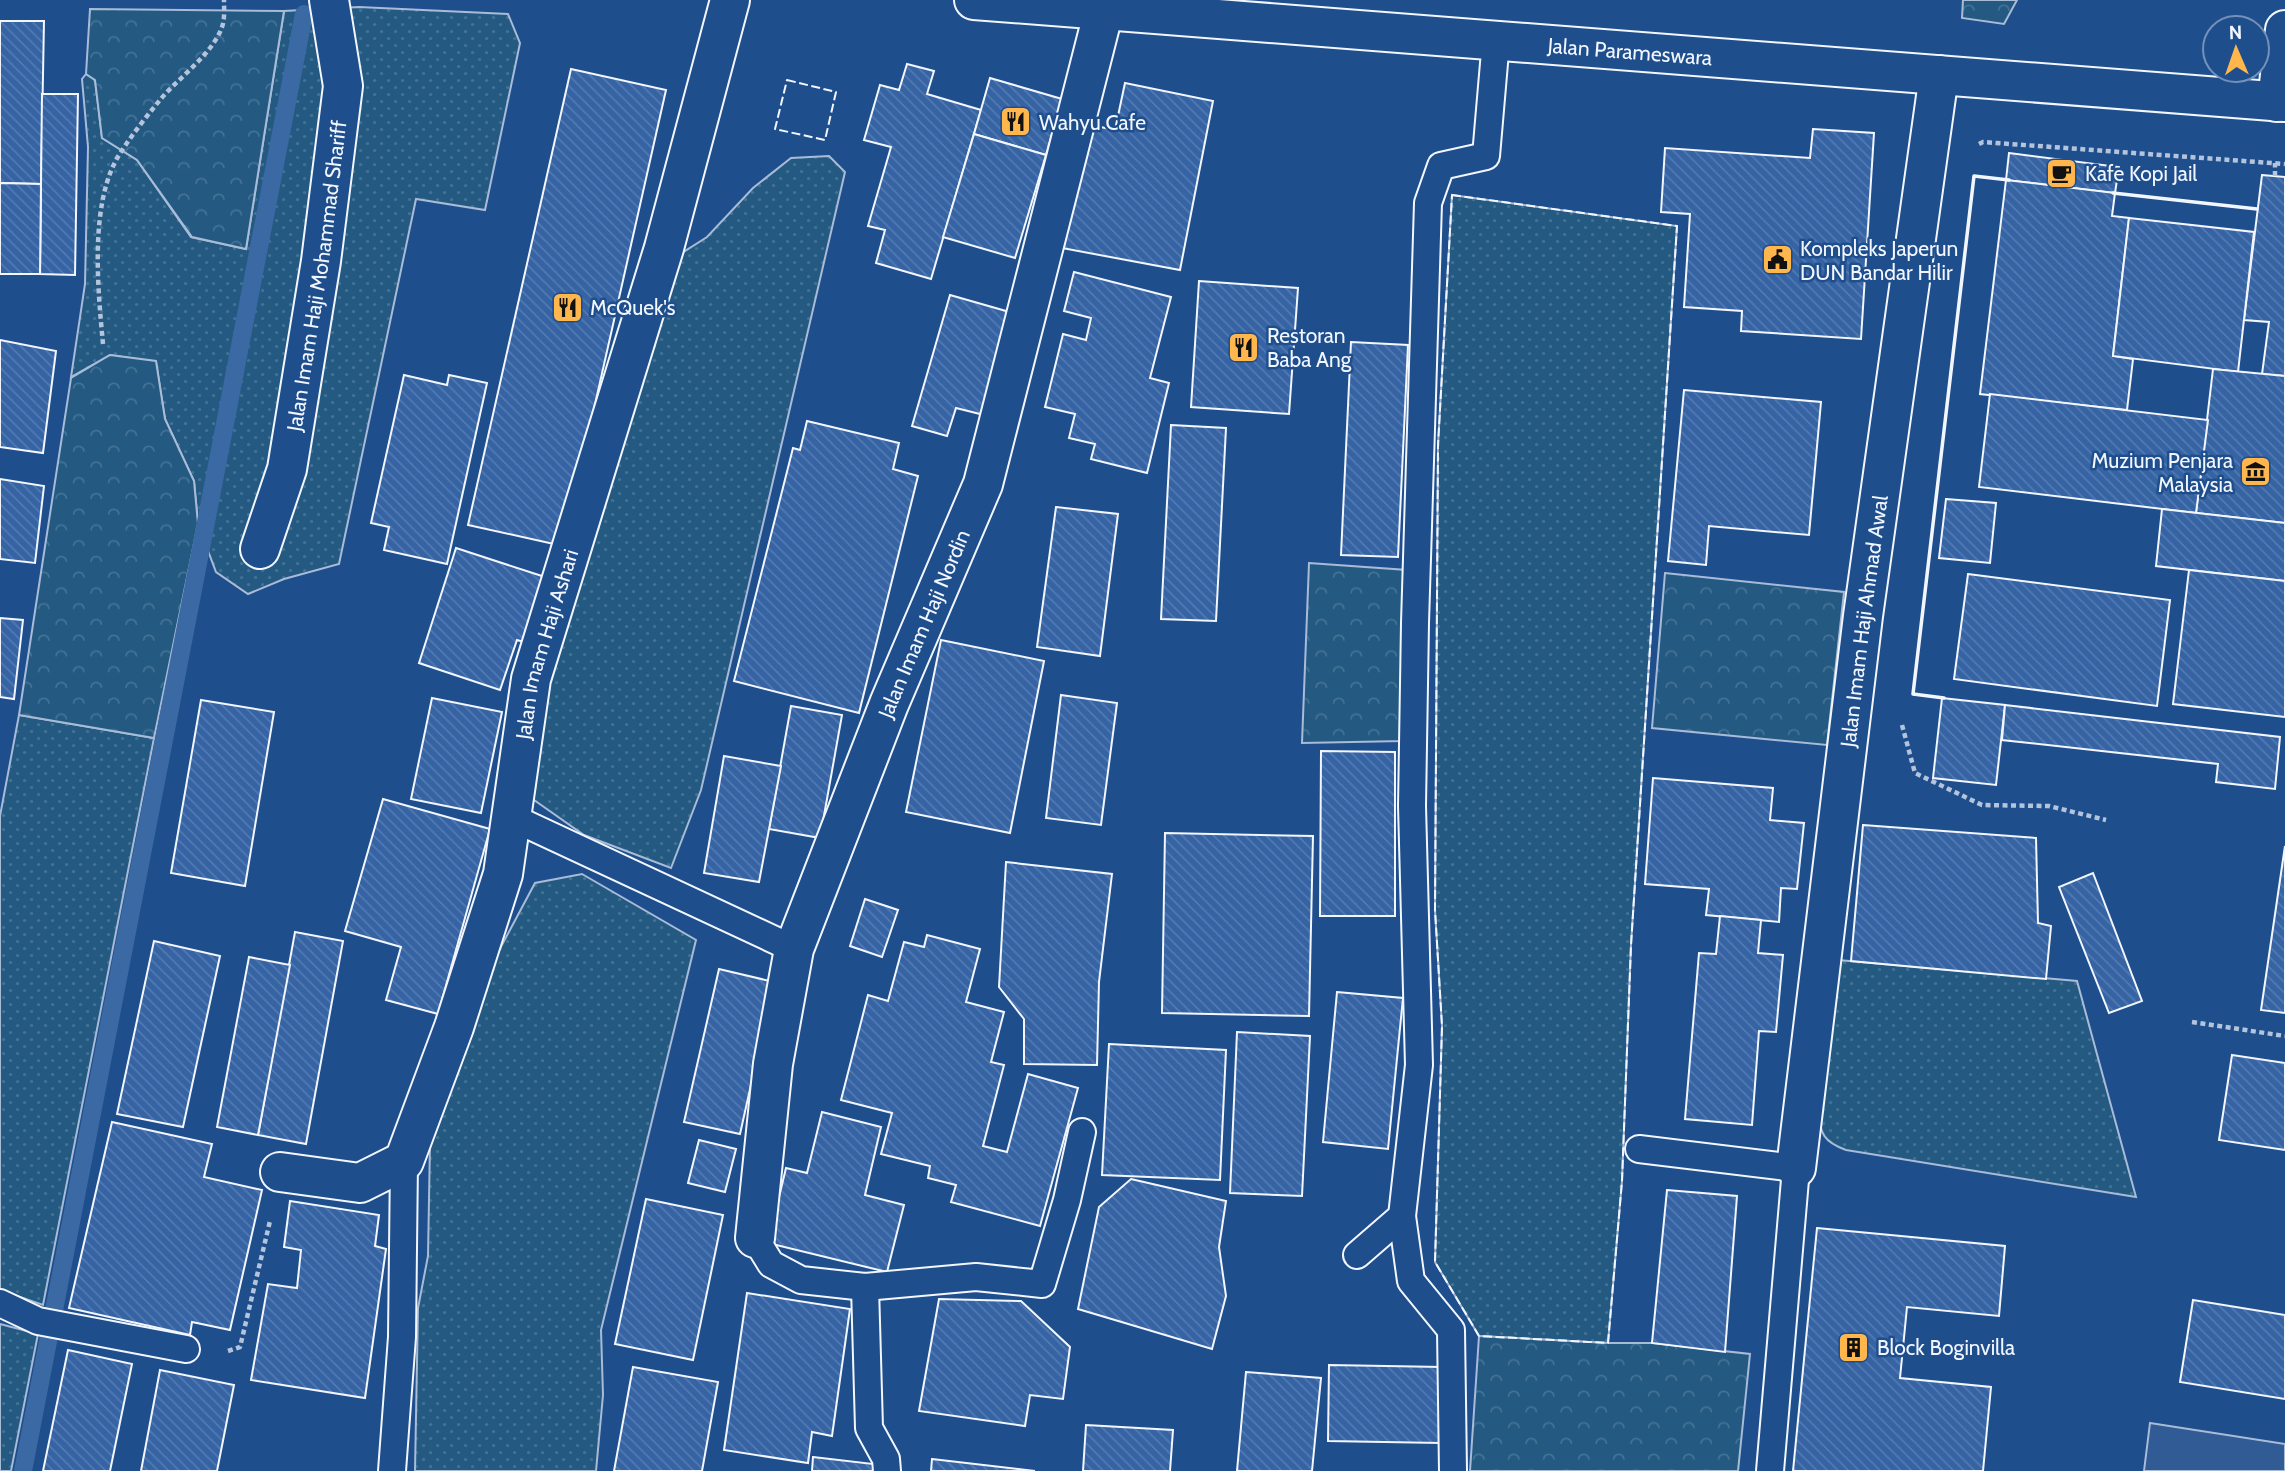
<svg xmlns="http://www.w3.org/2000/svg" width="2285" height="1471" viewBox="0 0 2285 1471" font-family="Cabin,sans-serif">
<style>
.grass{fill:url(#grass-dots);stroke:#a8bbd7;stroke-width:2}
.forest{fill:url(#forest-crowns);stroke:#a8bbd7;stroke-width:2}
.parking{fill:#305b95;stroke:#a8bbd7;stroke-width:2}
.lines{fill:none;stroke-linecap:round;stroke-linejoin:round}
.stream{stroke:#3b69a3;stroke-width:18}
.building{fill:url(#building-back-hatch);stroke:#f2f6ff;stroke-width:2}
.service-casing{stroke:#f2f6ff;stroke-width:30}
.minor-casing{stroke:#f2f6ff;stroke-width:42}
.secondary-casing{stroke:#f2f6ff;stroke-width:42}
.path{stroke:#b3c4dc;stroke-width:4.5;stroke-dasharray:5 3.5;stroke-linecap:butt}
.service{stroke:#1f4e8c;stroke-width:26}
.minor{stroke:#1f4e8c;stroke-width:38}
.secondary{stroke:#1f4e8c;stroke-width:38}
.fence{stroke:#f2f6ff;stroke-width:2;stroke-dasharray:9 3.5;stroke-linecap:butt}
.wall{stroke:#f2f6ff;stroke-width:3.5}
.labels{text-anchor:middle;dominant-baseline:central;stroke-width:5;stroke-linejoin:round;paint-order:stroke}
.street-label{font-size:21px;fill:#f2f6ff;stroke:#1f4e8c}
.poi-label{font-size:21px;fill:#f2f6ff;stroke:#1f4e8c;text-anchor:start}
</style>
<defs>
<pattern id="grass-dots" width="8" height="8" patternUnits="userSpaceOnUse" patternTransform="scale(1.75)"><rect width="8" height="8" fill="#245a82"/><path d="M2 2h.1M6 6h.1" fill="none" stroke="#447295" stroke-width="1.8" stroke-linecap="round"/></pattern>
<pattern id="forest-crowns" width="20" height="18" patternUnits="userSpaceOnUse" patternTransform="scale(1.75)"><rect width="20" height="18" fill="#245a82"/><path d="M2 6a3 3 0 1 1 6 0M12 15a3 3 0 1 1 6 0" fill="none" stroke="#447295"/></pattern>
<pattern id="building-back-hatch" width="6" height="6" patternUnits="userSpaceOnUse" patternTransform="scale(1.75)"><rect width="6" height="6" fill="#3563a3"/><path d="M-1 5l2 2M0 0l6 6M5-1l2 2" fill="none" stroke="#537ab1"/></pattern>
</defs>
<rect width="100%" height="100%" fill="#1f4e8c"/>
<g class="grass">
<polygon points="359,7 508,14 520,43 485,210 416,199 339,564 284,579 248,594 216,572 198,524 194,481 165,419 156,362 110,355 71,377 85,284 88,147 82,79 86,74 95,80 102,138 137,160 191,237 246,249 284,11"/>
<polygon points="829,156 845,172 701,790 671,868 584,835 534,800 531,769 540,694 682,253 707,237 753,188 791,158"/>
<polygon points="1452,195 1677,226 1631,945 1622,1181 1608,1343 1479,1336 1435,1262 1442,1026 1435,910 1438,445"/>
<polygon points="19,715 154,738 43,1305 0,1290 0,816"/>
<polygon points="582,874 696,940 601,1330 603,1395 596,1471 415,1471 418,1308 428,1256 430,1143 496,956 535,883"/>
<path d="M 1838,960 L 2077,981 L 2136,1197 L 1846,1150 C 1824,1142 1820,1134 1818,1111 Z"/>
<polygon points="0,1324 38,1334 11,1471 0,1471"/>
</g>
<g class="forest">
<polygon points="1963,0 2017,0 2004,24 1962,18"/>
<polygon points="90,9 284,11 246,249 192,237 137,160 102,138 95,80 86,74"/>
<polygon points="110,355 156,361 165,419 194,481 198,524 154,738 19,715 71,378"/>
<polygon points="1309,563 1407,570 1403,741 1302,743"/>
<polygon points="1665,573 1844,592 1827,745 1652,728"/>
<polygon points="1479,1336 1608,1343 1652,1343 1750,1354 1738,1471 1470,1471"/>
</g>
<polygon class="parking" points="2150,1423 2285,1444 2285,1471 2144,1471"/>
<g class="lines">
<polyline class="stream" points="23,1471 304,14"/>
</g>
<g class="building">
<polygon points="0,21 44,21 41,184 0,183"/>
<polygon points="907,64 934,71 927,94 981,110 931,279 876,263 885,230 868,226 891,147 864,140 880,85 899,90"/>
<polygon points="571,69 666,90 563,546 468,525"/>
<polygon points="990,78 1062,99 1046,155 974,134"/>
<polygon points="1125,83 1213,101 1180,270 1062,248 1086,124 1115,130"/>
<polygon points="42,94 78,94 75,275 40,274"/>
<polygon points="1813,129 1874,133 1861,339 1741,331 1742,311 1684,307 1690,214 1661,212 1665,148 1810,158"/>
<polygon points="974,134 1046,155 1015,258 943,237"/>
<polygon points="2009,153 2119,167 2115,193 2006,180"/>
<polygon points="2262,175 2285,177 2285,376 2262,374 2269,322 2244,320"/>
<polygon points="2006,180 2115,193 2112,216 2129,218 2113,356 2133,359 2127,410 1980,394"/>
<polygon points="0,183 41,184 40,274 0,274"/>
<polygon points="2129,218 2254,232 2238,372 2113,356"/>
<polygon points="1074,272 1171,297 1150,378 1169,383 1147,473 1091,459 1095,444 1069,438 1075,414 1045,407 1063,334 1086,340 1091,318 1064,311"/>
<polygon points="1199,281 1298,288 1289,414 1191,407"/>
<polygon points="950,295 1013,313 984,415 956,408 947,436 912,426"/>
<polygon points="0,340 56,351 43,453 0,447"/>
<polygon points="1351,342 1408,345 1398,557 1341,555"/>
<polygon points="2213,369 2285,376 2285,523 2196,513"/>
<polygon points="404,375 447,385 449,375 487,383 447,564 384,550 389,527 371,523"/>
<polygon points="1684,390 1821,402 1809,535 1709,526 1706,565 1668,561"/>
<polygon points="1990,394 2208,420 2196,513 1979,487"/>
<polygon points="807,421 899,443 893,469 918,476 859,713 734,681 793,448 800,450"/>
<polygon points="1171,425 1226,428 1216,621 1161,619"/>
<polygon points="0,479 44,486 35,563 0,559"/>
<polygon points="1946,499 1996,503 1990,563 1939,558"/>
<polygon points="1056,507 1118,514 1100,656 1037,647"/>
<polygon points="2162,509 2285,523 2285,581 2156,566"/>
<polygon points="456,548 548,578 527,643 517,640 500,690 419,663"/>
<polygon points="2189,570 2285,581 2285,717 2173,704"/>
<polygon points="1968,574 2170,600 2157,706 1954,679"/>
<polygon points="0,618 23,620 14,699 0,697"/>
<polygon points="941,640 1044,661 1010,833 906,812"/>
<polygon points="1061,695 1117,703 1101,825 1046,818"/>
<polygon points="432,698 502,712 481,813 411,799"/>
<polygon points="1942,698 2005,705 1996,785 1933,778"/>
<polygon points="201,700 274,712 245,886 171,873"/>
<polygon points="2005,705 2280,737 2275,789 2216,782 2218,764 2002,740"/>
<polygon points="791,706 842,715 820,838 769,829"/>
<polygon points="1321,751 1395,752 1395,916 1320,916"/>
<polygon points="724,756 781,766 759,882 704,873"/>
<polygon points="1653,778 1773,788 1770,820 1804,823 1797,889 1781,888 1779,922 1706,915 1709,889 1645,884"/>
<polygon points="383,799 490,829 438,1014 386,1000 401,947 345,931"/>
<polygon points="1863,825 2036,838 2038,923 2051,926 2046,979 1851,961"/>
<polygon points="1165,833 1313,836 1309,1016 1162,1013"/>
<polygon points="2285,846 2285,1013 2261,1010"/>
<polygon points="1006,862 1112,874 1099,982 1097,1065 1024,1064 1024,1019 999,987"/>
<polygon points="2093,873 2142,1001 2109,1013 2059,887"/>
<polygon points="865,899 898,910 882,957 850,946"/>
<polygon points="1720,916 1761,920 1758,953 1783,955 1776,1032 1759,1031 1752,1125 1685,1119 1699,953 1716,954"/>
<polygon points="295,932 343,941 306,1144 258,1135"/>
<polygon points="927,935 980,949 966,1002 1004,1012 991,1062 1004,1065 983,1146 1007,1152 1028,1074 1078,1088 1040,1226 951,1202 956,1185 928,1178 930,1166 881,1154 892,1113 841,1100 868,995 888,1001 904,942 924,947"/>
<polygon points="154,941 220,956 183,1127 117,1114"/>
<polygon points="249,957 290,965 258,1135 217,1127"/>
<polygon points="719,969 774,982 740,1134 684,1122"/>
<polygon points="1337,992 1403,998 1388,1149 1323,1142"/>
<polygon points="1237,1032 1310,1036 1302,1196 1230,1193"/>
<polygon points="1109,1044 1226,1050 1220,1180 1102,1175"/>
<polygon points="2232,1055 2285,1063 2285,1150 2219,1140"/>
<polygon points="822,1112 881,1127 865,1195 904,1205 887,1272 768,1243 786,1168 807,1173"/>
<polygon points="112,1122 212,1144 204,1177 262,1190 230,1330 192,1322 190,1335 69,1308"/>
<polygon points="699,1140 736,1149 725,1192 688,1183"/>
<polygon points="1131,1179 1226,1201 1219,1247 1226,1296 1212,1349 1078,1309 1099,1207"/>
<polygon points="1667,1190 1737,1196 1725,1352 1652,1343"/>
<polygon points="646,1199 723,1215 693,1360 615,1344"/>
<polygon points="290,1201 379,1215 375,1246 386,1249 365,1398 251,1380 268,1284 297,1288 301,1250 284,1247"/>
<polygon points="1817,1228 2005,1246 1999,1316 1907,1307 1900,1378 1991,1387 1983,1471 1793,1471"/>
<polygon points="747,1293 850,1309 832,1436 812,1432 808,1463 724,1450"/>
<polygon points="939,1299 1021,1301 1070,1347 1063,1399 1030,1395 1025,1426 919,1411"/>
<polygon points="2193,1300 2285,1315 2285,1399 2180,1382"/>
<polygon points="68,1350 132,1364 110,1471 43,1471"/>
<polygon points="1329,1365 1442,1367 1440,1443 1328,1441"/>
<polygon points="633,1367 718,1382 702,1471 614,1471"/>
<polygon points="160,1370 234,1385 217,1471 141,1471"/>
<polygon points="1246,1372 1321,1378 1312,1471 1237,1471"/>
<polygon points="1086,1425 1173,1430 1170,1471 1083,1471"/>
<polygon points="813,1457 882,1465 881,1471 812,1471"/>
<polygon points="932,1459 1035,1471 931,1471"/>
</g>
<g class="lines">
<defs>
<g id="service">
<polyline points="511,817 794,949"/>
<polyline points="1639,1149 1796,1168 1770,1471"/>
<polyline points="1402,1216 1411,1281 1451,1330 1453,1471"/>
<polyline points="755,1238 771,1264 801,1280 865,1287 976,1277 1042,1284 1067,1200 1082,1132"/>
<polyline points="1357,1255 1402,1216 1419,1065 1412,806 1415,623 1428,203 1441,166 1486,156 1496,40"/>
<polyline points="865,1287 869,1428 886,1459 887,1471"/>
<polyline points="0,1303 38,1321 186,1349"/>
<polyline points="392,1471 402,1337 404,1161"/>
</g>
<g id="minor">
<polyline points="2277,102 2285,30"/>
<path id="s1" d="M 260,549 L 287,469 L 321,261 L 343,86 L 329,0"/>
<path id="s2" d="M 1796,1168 L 1863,616 L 1939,75"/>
<path id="s3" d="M 280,1172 L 360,1183 L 404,1161 L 454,1027 L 503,874 L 531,679 L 664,248 L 730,0"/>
<path id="s4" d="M 755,1238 L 773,1064 L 794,949 L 889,704 L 983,484 L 1104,10"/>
</g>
<g id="secondary">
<path id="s5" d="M 974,0 L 2285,102"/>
</g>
</defs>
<use href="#service" class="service-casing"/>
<use href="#minor" class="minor-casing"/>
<use href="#secondary" class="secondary-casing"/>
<g class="path">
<polyline points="1979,144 1983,142 2285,164"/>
<polyline points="2275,176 2275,163"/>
<path d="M 103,344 C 98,290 89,204 119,155 C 131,136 146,117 160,100 C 179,77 212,55 222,27 C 225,19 224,8 224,0"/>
<polyline points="1902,725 1915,773 1982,805 2049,806 2106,820"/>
<polyline points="2192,1022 2285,1036"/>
<polyline points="228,1351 240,1347 270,1221"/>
</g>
<use href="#service" class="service"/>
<use href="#minor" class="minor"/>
<use href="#secondary" class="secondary"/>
<g class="fence">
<polygon points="787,80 836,92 825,140 775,129"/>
<polygon points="1452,195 1677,226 1631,945 1622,1181 1608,1343 1479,1336 1435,1262 1442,1026 1435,910 1438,445"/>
</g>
<g class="wall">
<polyline points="2113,193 2257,209"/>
<polyline points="1944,698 1913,694 1974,176 2009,180"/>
</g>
</g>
<defs>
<symbol id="restaurant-square" viewBox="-11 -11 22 22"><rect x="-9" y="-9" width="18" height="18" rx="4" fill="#ffb74d" stroke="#1f4e8c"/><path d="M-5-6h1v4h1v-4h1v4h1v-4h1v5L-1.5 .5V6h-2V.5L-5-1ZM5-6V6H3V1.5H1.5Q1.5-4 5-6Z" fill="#111"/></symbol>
<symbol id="cafe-square" viewBox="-11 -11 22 22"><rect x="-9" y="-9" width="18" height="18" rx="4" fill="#ffb74d" stroke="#1f4e8c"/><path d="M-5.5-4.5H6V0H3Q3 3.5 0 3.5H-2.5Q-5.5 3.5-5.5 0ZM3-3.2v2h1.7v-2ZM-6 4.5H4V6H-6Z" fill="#111"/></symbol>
<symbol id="civic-square" viewBox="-11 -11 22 22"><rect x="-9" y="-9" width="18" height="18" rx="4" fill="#ffb74d" stroke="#1f4e8c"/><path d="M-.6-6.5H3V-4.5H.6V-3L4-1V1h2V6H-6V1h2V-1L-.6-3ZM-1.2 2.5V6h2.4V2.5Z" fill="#111"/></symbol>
<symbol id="museum-square" viewBox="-11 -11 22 22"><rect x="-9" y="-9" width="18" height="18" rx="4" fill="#ffb74d" stroke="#1f4e8c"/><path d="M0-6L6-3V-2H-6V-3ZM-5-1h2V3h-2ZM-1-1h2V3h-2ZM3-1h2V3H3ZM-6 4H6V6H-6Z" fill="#111"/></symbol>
<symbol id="building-square" viewBox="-11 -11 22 22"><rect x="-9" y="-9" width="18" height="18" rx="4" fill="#ffb74d" stroke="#1f4e8c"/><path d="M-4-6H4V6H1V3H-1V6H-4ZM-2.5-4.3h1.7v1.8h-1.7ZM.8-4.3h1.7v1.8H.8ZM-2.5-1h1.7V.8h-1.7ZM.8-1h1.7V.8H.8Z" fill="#111"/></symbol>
</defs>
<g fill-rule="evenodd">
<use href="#restaurant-square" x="998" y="104" width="35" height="35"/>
<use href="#cafe-square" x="2044" y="156" width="35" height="35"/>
<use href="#civic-square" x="1760" y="242" width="35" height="35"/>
<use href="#restaurant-square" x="550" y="290" width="35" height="35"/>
<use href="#restaurant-square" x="1226" y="330" width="35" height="35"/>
<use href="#museum-square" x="2238" y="454" width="35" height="35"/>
<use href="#building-square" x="1836" y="1330" width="35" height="35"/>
</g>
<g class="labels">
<g class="street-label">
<text stroke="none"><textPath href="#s5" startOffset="658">Jalan Parameswara</textPath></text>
<text stroke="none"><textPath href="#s1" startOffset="280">Jalan Imam Haji Mohammad Shariff</textPath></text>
<text stroke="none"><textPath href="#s2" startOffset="551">Jalan Imam Haji Ahmad Awal</textPath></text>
<text stroke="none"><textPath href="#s4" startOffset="642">Jalan Imam Haji Nordin</textPath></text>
<text stroke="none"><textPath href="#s3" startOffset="668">Jalan Imam Haji Ashari</textPath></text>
</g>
<g class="poi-label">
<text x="1039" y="122">Wahyu Cafe</text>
<text x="2085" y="173">Kafe Kopi Jail</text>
<text x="1800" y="248">Kompleks Japerun<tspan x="1800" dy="24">DUN Bandar Hilir</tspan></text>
<text x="590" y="307">McQuek's</text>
<text x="1267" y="335">Restoran<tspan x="1267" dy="24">Baba Ang</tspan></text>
<text x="2233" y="460" text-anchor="end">Muzium Penjara<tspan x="2233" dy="24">Malaysia</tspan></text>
<text x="1877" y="1347">Block Boginvilla</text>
</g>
</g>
<g transform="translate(2236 49) rotate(358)"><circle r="33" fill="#1f4e8c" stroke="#7391ba" stroke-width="2"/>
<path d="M0-5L12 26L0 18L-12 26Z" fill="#ffb74d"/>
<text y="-10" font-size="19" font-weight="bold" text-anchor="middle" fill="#f2f6ff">N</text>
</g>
</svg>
